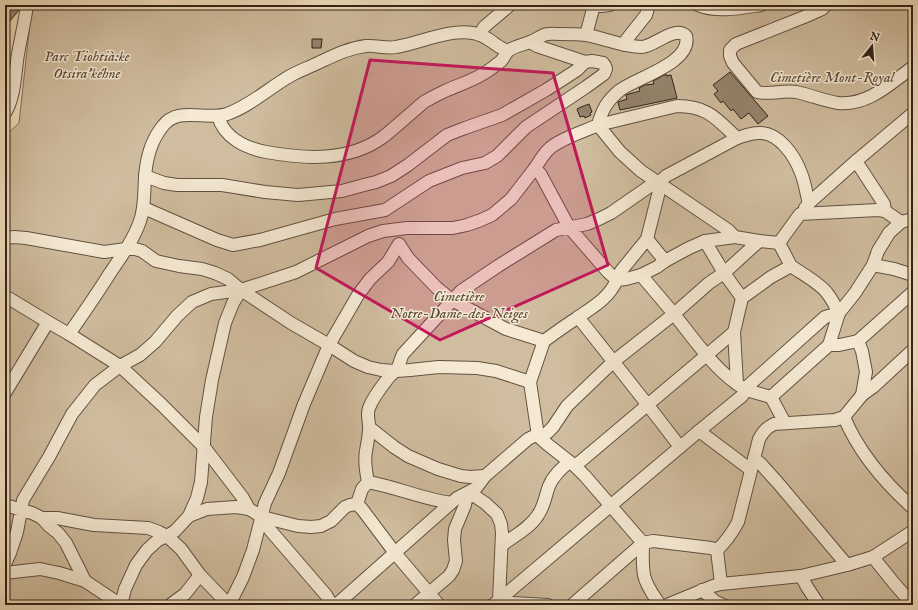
<svg xmlns="http://www.w3.org/2000/svg" width="918" height="610" viewBox="0 0 918 610" font-family="'IM FELL English',serif">
<style>
.green{fill:#d0bd9f;stroke:#80705c}
.building{fill:#94846d;stroke:#312319}
.lines{fill:none;stroke-linecap:round;stroke-linejoin:round}
.minor-casing{stroke:#615242;stroke-width:14}
.minor{stroke:#f5e9d3;stroke-width:12}
.marked{fill:#c2185b;fill-opacity:0.2;stroke:#c2185b;stroke-width:3;stroke-linejoin:round}
.labels{text-anchor:middle;dominant-baseline:central;stroke-width:3;stroke-linejoin:round;paint-order:stroke}
.park-label{font-size:15px;font-style:italic;fill:#594a3a;stroke:#f5e9d3}
</style>
<rect width="100%" height="100%" fill="#f0ddbb"/>
<filter id="stains"><feTurbulence type="fractalNoise" baseFrequency=".005" numOctaves="4"/><feColorMatrix values="0 0 0 0 .2 0 0 0 0 .09 0 0 0 0 .02 0 0 0 .5 -.17"/></filter>
<radialGradient id="worn" r=".72"><stop offset=".6" stop-color="#630" stop-opacity="0"/><stop offset="1" stop-color="#630" stop-opacity=".3"/></radialGradient>
<polygon class="green" points="32,5 913,5 913,605 5,605 5,136 19,123"/>
<g class="building">
<polygon points="5,5 19,5 19,10 5,27"/>
<polygon points="312,39 322,39 321,48 312,48"/>
<polygon points="730,72 768,116 758,124 749,113 741,119 733,109 731,111 723,101 721,103 714,94 718,91 713,85"/>
<polygon points="666,74 666,76 671,75 677,98 620,110 618,102 627,99 626,95 629,94 640,91 639,88 645,85 654,84 653,81"/>
<polygon points="589,104 592,112 590,113 591,115 585,118 584,116 580,117 577,109 581,107"/>
</g>
<g class="lines">
<defs>
<g id="minor">
<polyline points="595,5 601,6 610,5"/>
<path d="M 698,5 C 717,13 741,8 761,5"/>
<path d="M 826,5 L 822,9 L 804,17 L 736,44 L 730,50 L 730,56 L 733,63 L 757,92 C 770,95 783,90 796,92 C 811,95 824,101 838,103 C 868,106 891,83 913,67"/>
<polyline points="480,34 484,27 510,5"/>
<polyline points="586,35 594,5"/>
<polyline points="625,45 627,39 646,15 649,5"/>
<path d="M 5,113 C 15,97 15,73 18,54 C 21,37 25,21 27,5"/>
<path d="M 218,116 C 224,138 246,148 266,152 C 305,159 349,162 383,137 C 392,130 401,122 410,114 C 415,110 419,106 424,102 C 431,98 438,94 445,91 C 460,84 476,80 489,70 C 493,68 497,64 501,61 C 504,58 505,54 508,51 C 514,46 523,45 530,42 C 535,40 539,37 544,35 C 548,33 554,34 559,34 C 567,34 577,34 586,35 C 605,38 622,47 642,47 C 655,46 675,25 686,36 C 693,63 635,78 619,91 C 607,101 602,110 598,125 L 677,106 C 707,106 716,118 737,138 L 666,176 L 658,183"/>
<path d="M 737,138 C 744,136 751,133 758,133 C 778,131 795,156 801,173 C 805,182 806,193 809,203 L 805,208"/>
<polyline points="856,161 884,204 885,211 901,222"/>
<path d="M 535,168 C 539,162 543,155 548,150 C 557,140 585,131 598,125 L 620,152 L 641,171 L 728,230 L 735,237 L 759,241 L 779,243"/>
<polyline points="145,176 164,183 177,185 222,185 265,192 298,195 342,191 364,185 376,182 391,176 408,165 447,135 465,128 502,115 546,90 577,70 585,62 537,46 530,42"/>
<polyline points="809,203 856,161 913,113"/>
<polyline points="144,208 217,240 233,245 260,240 335,219 385,210 429,181 462,168 485,163 497,156 526,127 586,87 604,74 606,69 605,66 603,63 592,61 585,62"/>
<polyline points="5,238 14,237 26,238 104,252 126,249 135,249 142,251 156,261 179,266 202,269 215,273 228,279 241,290 291,323 329,345 354,361 368,367 381,370 396,371 410,370 439,367 477,368 496,371 530,382"/>
<polyline points="647,239 665,261"/>
<polyline points="705,241 724,273 742,298"/>
<polyline points="873,265 894,269 913,275"/>
<polyline points="791,266 779,243 800,214 878,210 885,211"/>
<polyline points="641,275 674,314 709,283 724,273 759,241"/>
<path d="M 241,290 L 296,272 L 368,236 L 383,231 L 407,228 L 453,228 L 467,225 L 481,220 L 492,215 L 511,199 L 535,168 L 541,175 L 569,227 L 608,272 L 617,280 L 621,271 L 647,239 L 659,191 L 658,183 L 650,186 L 611,213 L 599,219 L 587,224 L 556,230 L 498,266 L 461,291 L 403,354 C 400,359 400,366 396,370 C 394,373 391,375 389,377 C 382,386 373,397 369,408 C 366,416 370,422 369,429 C 369,436 367,444 366,451 C 364,461 366,472 368,482 L 362,489 L 357,504 L 362,509 L 395,553 L 439,605"/>
<polyline points="5,296 48,322 69,334 120,366 162,405 204,447 243,498 249,509"/>
<path d="M 578,317 C 612,360 647,403 680,447"/>
<path d="M 69,334 C 83,314 97,294 110,273 C 121,257 134,239 140,221 C 145,207 144,193 145,178 C 146,161 151,141 162,127 C 178,105 205,121 227,114 C 250,106 269,88 290,76 C 299,71 310,67 320,62 C 335,55 349,48 366,46 C 376,45 386,49 396,47 C 421,43 447,29 473,33 C 488,35 495,47 508,51"/>
<polyline points="544,341 530,382 538,436 547,444 575,466"/>
<polyline points="829,345 839,345 858,341"/>
<polyline points="5,393 48,322"/>
<polyline points="862,395 866,372 862,351 858,341 913,292"/>
<path d="M 844,417 C 859,453 885,483 913,508"/>
<polyline points="785,423 771,397 829,345 839,313 855,293 873,265 878,251 889,233 901,222 913,219"/>
<path d="M 370,428 L 394,447 L 408,456 L 424,463 L 438,469 L 461,476 L 470,477 L 485,476 L 528,439 L 534,436 L 543,435 L 547,433 L 553,427 L 567,406 L 613,362 L 674,314 C 693,338 712,366 737,384"/>
<polyline points="699,431 751,470"/>
<polyline points="754,459 760,463 778,483 847,565"/>
<path d="M 368,482 C 396,487 423,499 451,503"/>
<polyline points="5,505 32,513 42,518 57,518 94,525 148,528 159,532 167,536 175,531 189,516 197,498 201,482 206,417 212,380 225,323 233,303 241,290 211,294 192,302 177,316 155,342 140,355 120,366 95,385 72,414 49,457 23,500 17,532 10,553 5,564"/>
<polyline points="189,516 207,509 236,507 249,509 262,517 298,526 311,527 321,526 331,521 345,507 350,505 357,504"/>
<polyline points="262,517 270,530 326,595 332,605"/>
<polyline points="42,518 49,526 58,533 66,543 85,581"/>
<path d="M 502,545 C 514,536 530,528 538,515 C 545,505 545,496 549,486 C 553,476 561,469 569,462"/>
<path d="M 717,550 C 726,542 732,533 738,522 L 759,439 C 763,432 766,428 774,424 L 835,420 L 844,417 L 862,395 L 873,387 L 913,350"/>
<polyline points="873,557 893,582 913,605"/>
<polyline points="5,573 40,569 59,573 85,581 121,605"/>
<polyline points="801,576 807,587 819,605"/>
<polyline points="702,590 716,602 723,605"/>
<polyline points="121,605 125,589 136,565 147,550 158,540 167,536 181,549 200,575 229,605"/>
<polyline points="170,605 185,594 200,575"/>
<path d="M 229,605 L 243,577 L 253,550 L 265,503 L 279,473 L 304,404 L 329,345 L 358,295 L 370,279 L 388,262 L 399,244 L 408,258 L 437,288 L 452,300 L 506,329 L 544,341 C 555,333 566,325 577,318 C 594,306 608,299 617,280 L 626,279 L 641,275 L 657,267 L 665,261 L 689,248 L 705,241 L 735,237"/>
<polyline points="336,605 451,503 457,498 476,488 485,476"/>
<polyline points="415,605 449,576 453,570 456,561 454,540 455,529 465,505 467,494 476,497 485,503 497,514 501,524 502,533 499,600 512,603 548,605"/>
<path d="M 493,605 L 699,431 L 742,396 L 749,385 L 825,317 L 839,313 C 835,306 832,299 827,293 C 821,284 801,273 791,266 L 771,277 L 742,298 L 734,332 L 737,384 L 746,390 L 771,397"/>
<polyline points="572,605 643,543 653,541 711,548 717,550 721,584"/>
<path d="M 660,605 C 654,596 646,586 644,575 C 642,564 643,553 643,543 L 585,476 L 575,466 L 734,332"/>
<polyline points="667,605 713,586 721,584 801,576 847,565 873,557 913,531"/>
</g>
</defs>
<use href="#minor" class="minor-casing"/>
<use href="#minor" class="minor"/>
</g>
<path class="marked" d="M 370,60 L 553,73 L 608,265 L 440,340 L 316,268 Z"/>
<g class="labels">
<g class="park-label">
<text x="87" y="56">Parc Tiohtià:ke<tspan x="87" dy="17">Otsira'kéhne</tspan></text>
<text x="832" y="77">Cimetière Mont-Royal</text>
<text x="459" y="296">Cimetière<tspan x="459" dy="17">Notre-Dame-des-Neiges</tspan></text>
</g>
</g>
<rect width="918" height="610" fill="none" stroke="#f0ddbb" stroke-width="20"/>
<rect x="6" y="6" width="906" height="598" fill="none" stroke="#312319" stroke-width="2"/>
<rect x="10" y="10" width="898" height="590" fill="none" stroke="#312319"/>
<g transform="translate(872 46) rotate(17)" stroke="#f5e9d3" stroke-width="3" paint-order="stroke">
<path d="M0-3L7 15L0 10L-7 15Z" fill="#312319"/>
<text y="-6" font-size="11" font-weight="bold" text-anchor="middle" fill="#312319">N</text>
</g>
<rect width="100%" height="100%" filter="url(#stains)"/>
<rect width="100%" height="100%" fill="url(#worn)"/>
</svg>
